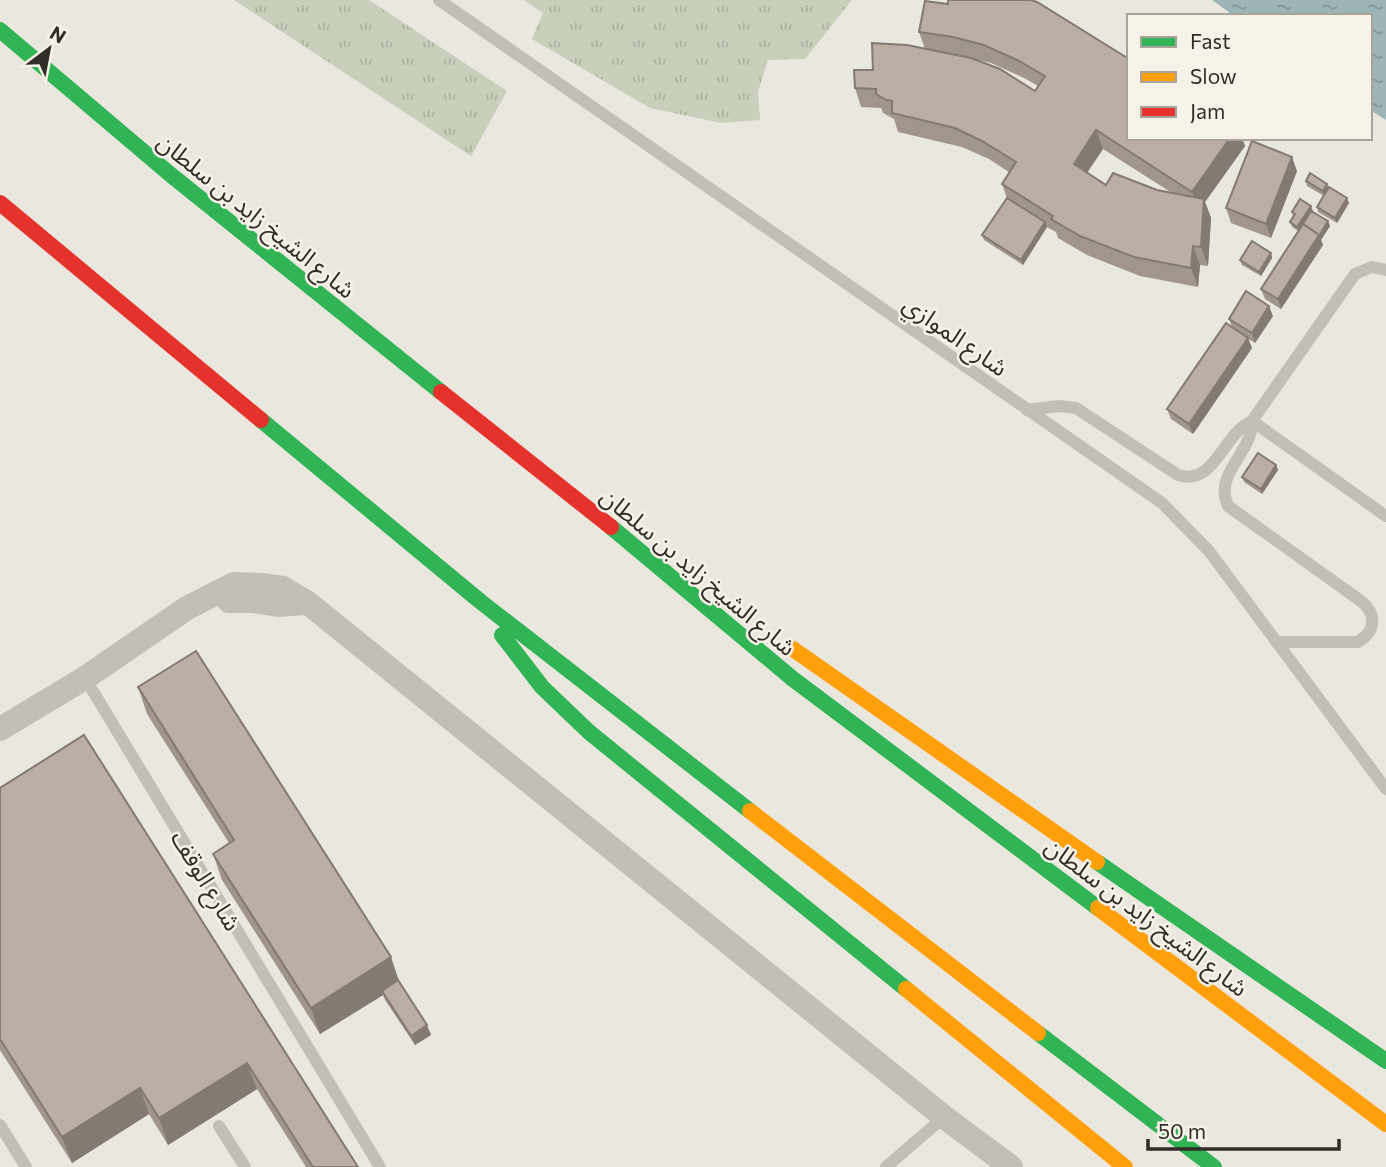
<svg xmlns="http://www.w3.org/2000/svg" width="1386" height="1167" viewBox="0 0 1386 1167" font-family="Commissioner,'Noto Sans Arabic',sans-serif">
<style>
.park{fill:url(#park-tufts)}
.water{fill:url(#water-ripples)}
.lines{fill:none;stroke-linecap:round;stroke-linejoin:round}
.lane{stroke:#c2bfb9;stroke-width:12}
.street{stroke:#c2bfb9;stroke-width:24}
.fast{stroke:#30b455;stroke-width:16}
.slow{stroke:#ff9f0a;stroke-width:16}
.jam{stroke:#e5322d;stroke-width:16}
.wall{fill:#a1968c;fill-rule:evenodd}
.shaded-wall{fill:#837a72}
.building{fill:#bbaea3;stroke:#837a72;stroke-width:2}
.labels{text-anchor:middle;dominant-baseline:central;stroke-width:5;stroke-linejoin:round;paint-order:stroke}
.street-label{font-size:24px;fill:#322d28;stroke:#f6f2e7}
</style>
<defs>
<pattern id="park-tufts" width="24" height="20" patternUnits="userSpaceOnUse" patternTransform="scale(1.75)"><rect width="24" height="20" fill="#c8cfbb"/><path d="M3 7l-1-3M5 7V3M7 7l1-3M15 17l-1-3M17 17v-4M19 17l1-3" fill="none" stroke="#acb2a1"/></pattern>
<pattern id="water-ripples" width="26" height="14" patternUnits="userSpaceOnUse" patternTransform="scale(1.75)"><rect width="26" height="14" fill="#9eb5b8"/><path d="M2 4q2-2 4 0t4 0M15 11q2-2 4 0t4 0" fill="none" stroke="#819496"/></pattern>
</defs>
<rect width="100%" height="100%" fill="#eae7df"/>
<g class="park">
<polygon points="234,0 369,0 507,91 471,156"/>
<polygon points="524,0 852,0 805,59 768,60 758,92 760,120 721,123 650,108 532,39 543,13"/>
</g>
<polygon class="water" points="1212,0 1386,0 1386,120 1370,110 1370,16 1234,16"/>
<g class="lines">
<g class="lane">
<polyline points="439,0 1162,503 1209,551 1386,789"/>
<polyline points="1386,270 1372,267 1355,274 1252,421 1386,516"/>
<path d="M 1027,410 L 1059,406 L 1076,408 L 1178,475 C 1215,487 1223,433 1252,421"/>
<path d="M 1252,421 C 1253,453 1213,473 1228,506 L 1361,601 C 1377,614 1376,631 1358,642 L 1276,642"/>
<polyline points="85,678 380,1167"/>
<polyline points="0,1125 26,1167"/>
<polyline points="219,1126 245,1167"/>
<polyline points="886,1167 944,1117"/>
</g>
<g class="street">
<polyline points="229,601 253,601 278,605 304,603"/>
<polyline points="0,729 85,678 187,608 234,584 262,585 283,588 308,603 944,1117 1011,1167"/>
</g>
<g class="fast">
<polyline points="0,30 171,175 441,392"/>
<polyline points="261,420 481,602 750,811"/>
<polyline points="611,527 793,679 1098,908"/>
<polyline points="502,635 542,687 589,732 906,989"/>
<polyline points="1097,862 1386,1061"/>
<polyline points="1038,1033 1214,1167"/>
</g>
<g class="slow">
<polyline points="793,649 1097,862"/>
<polyline points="750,811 1038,1033"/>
<polyline points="1098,908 1386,1124"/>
<polyline points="906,989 1125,1167"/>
</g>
<g class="jam">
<polyline points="0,203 261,420"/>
<polyline points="441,392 611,527"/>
</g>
</g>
<g class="wall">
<path d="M 948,4 L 1129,138 L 1242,138 L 1245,146 L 1205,202 L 1211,218 L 1208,266 L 1200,265 L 1198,287 L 1140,276 L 1087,255 L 1058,238 L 1056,232 L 1047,227 L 1023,265 L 984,240 L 982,235 L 1007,198 L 1002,184 L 1009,172 L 989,159 L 962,147 L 898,132 L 894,119 L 883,113 L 881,108 L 861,107 L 855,88 L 873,70 L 925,49 L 919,32 ZM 973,59 L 991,63 L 1024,78 L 1038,86 L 1035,91 ZM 1103,149 L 1172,193 L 1106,185 L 1087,172 Z"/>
<polygon points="1297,171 1271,238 1231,223 1226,208"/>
<polygon points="1306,181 1328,188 1349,203 1337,223 1318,212 1317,207 1324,196 1307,186"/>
<polygon points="1312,211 1330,226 1321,240 1323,245 1281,309 1265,299 1261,289 1298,231 1292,227 1290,222 1293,217 1292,212"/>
<polygon points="1271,253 1272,258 1261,276 1242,265 1240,260"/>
<polygon points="1273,316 1255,343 1248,339 1252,348 1193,434 1171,419 1167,409 1232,327 1229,319"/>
<polygon points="1276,465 1278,470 1262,494 1244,482 1242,477"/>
<polygon points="138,687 400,984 431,1035 415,1045 385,1000 383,995 320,1034 222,880 213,854 229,843 147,714"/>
<polygon points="0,788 358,1167 306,1167 257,1089 168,1145 149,1114 72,1163 0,1050"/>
</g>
<g class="shaded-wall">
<polygon points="1096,130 1103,149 1081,182 1074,164"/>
<polygon points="1230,138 1242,138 1245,146 1205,202 1211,218 1208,266 1201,247 1199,211 1192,192"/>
<polygon points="1292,157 1297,171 1271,238 1266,224"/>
<polygon points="1327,184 1329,189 1324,196 1323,191"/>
<polygon points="1347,198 1349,203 1337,223 1335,218"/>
<polygon points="1311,206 1313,211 1299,232 1297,227"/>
<polygon points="1328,221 1330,226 1321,240 1323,245 1281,309 1278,299"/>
<polygon points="1045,222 1047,227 1023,265 1021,260"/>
<polygon points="1193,246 1200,265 1198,287 1191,268"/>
<polygon points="1271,253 1272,258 1261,276 1259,272"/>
<polygon points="1269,306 1273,316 1255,343 1252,333"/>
<polygon points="1248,338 1252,348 1193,434 1189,424"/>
<polygon points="1276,465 1278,470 1262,494 1261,489"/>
<polygon points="391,957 400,984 382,991 383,995 320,1034 311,1008"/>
<polygon points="427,1025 431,1035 415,1045 411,1036"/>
<polygon points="247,1063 257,1089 168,1145 159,1118"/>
<polygon points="140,1088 149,1114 72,1163 62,1137"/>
</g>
<g class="building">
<polygon points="948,0 1031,0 1037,2 1129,59 1129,138 1230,138 1192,192 1096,130 1074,164 1106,185 1113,173 1157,190 1204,199 1201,247 1193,246 1191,268 1134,257 1080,236 1051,219 1053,216 1002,184 1016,162 982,141 955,128 892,113 892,101 886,100 876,94 876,89 855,88 854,70 873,70 872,43 907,45 971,58 1000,69 1035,91 1045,76 1017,60 984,45 953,37 919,32 925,1 948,4"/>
<polygon points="1252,141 1292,157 1266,224 1226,208"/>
<polygon points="1310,173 1327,184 1323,191 1306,181"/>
<polygon points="1329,187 1347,198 1335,218 1317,207"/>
<polygon points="1007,198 1045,222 1021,260 982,235"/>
<polygon points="1300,199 1311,206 1297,227 1290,222 1295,214 1292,212"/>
<polygon points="1311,211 1328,221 1318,238 1319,235 1303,224"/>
<polygon points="1303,224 1319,235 1278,299 1261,289"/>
<polygon points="1252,241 1271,253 1259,272 1240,260"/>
<polygon points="1246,291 1269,306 1252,333 1229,319"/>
<polygon points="1226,323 1248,338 1189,424 1167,409"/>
<polygon points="1258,453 1276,465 1261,489 1242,477"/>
<polygon points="196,651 391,957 311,1008 213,854 234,840 138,687"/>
<polygon points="84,735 358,1167 313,1167 247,1063 159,1118 140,1088 62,1137 0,1039 0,788"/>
<polygon points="398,980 427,1025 411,1036 382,991"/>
</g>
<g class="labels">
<g class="street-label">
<text transform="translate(257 215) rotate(39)">شارع الشيخ زايد بن سلطان</text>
<text transform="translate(956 335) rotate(35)">شارع الموازي</text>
<text transform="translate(699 571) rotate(40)">شارع الشيخ زايد بن سلطان</text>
<text transform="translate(207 880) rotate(59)">شارع الوقف</text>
<text transform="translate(1147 916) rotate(37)">شارع الشيخ زايد بن سلطان</text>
</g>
</g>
<rect x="1127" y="14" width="245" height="126" fill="#f6f2e7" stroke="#a8a39b" stroke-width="2"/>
<rect x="1141" y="37" width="35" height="10" fill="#30b455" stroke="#a8a39b" stroke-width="2"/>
<text x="1190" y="49" font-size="21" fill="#322d28">Fast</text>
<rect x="1141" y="72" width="35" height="10" fill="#ff9f0a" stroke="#a8a39b" stroke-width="2"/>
<text x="1190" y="84" font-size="21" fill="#322d28">Slow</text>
<rect x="1141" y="107" width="35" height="10" fill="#e5322d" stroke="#a8a39b" stroke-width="2"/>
<text x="1190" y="119" font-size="21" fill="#322d28">Jam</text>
<g transform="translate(49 49) rotate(32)" stroke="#f6f2e7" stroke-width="5" paint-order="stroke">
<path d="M0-5L12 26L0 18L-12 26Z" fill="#322d28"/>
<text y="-10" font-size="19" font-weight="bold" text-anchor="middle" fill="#322d28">N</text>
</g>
<path d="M1148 1139v10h191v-10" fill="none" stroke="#322d28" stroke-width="3.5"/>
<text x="1158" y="1139" font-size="21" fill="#322d28" stroke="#f6f2e7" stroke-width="5" paint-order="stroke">50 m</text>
</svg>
